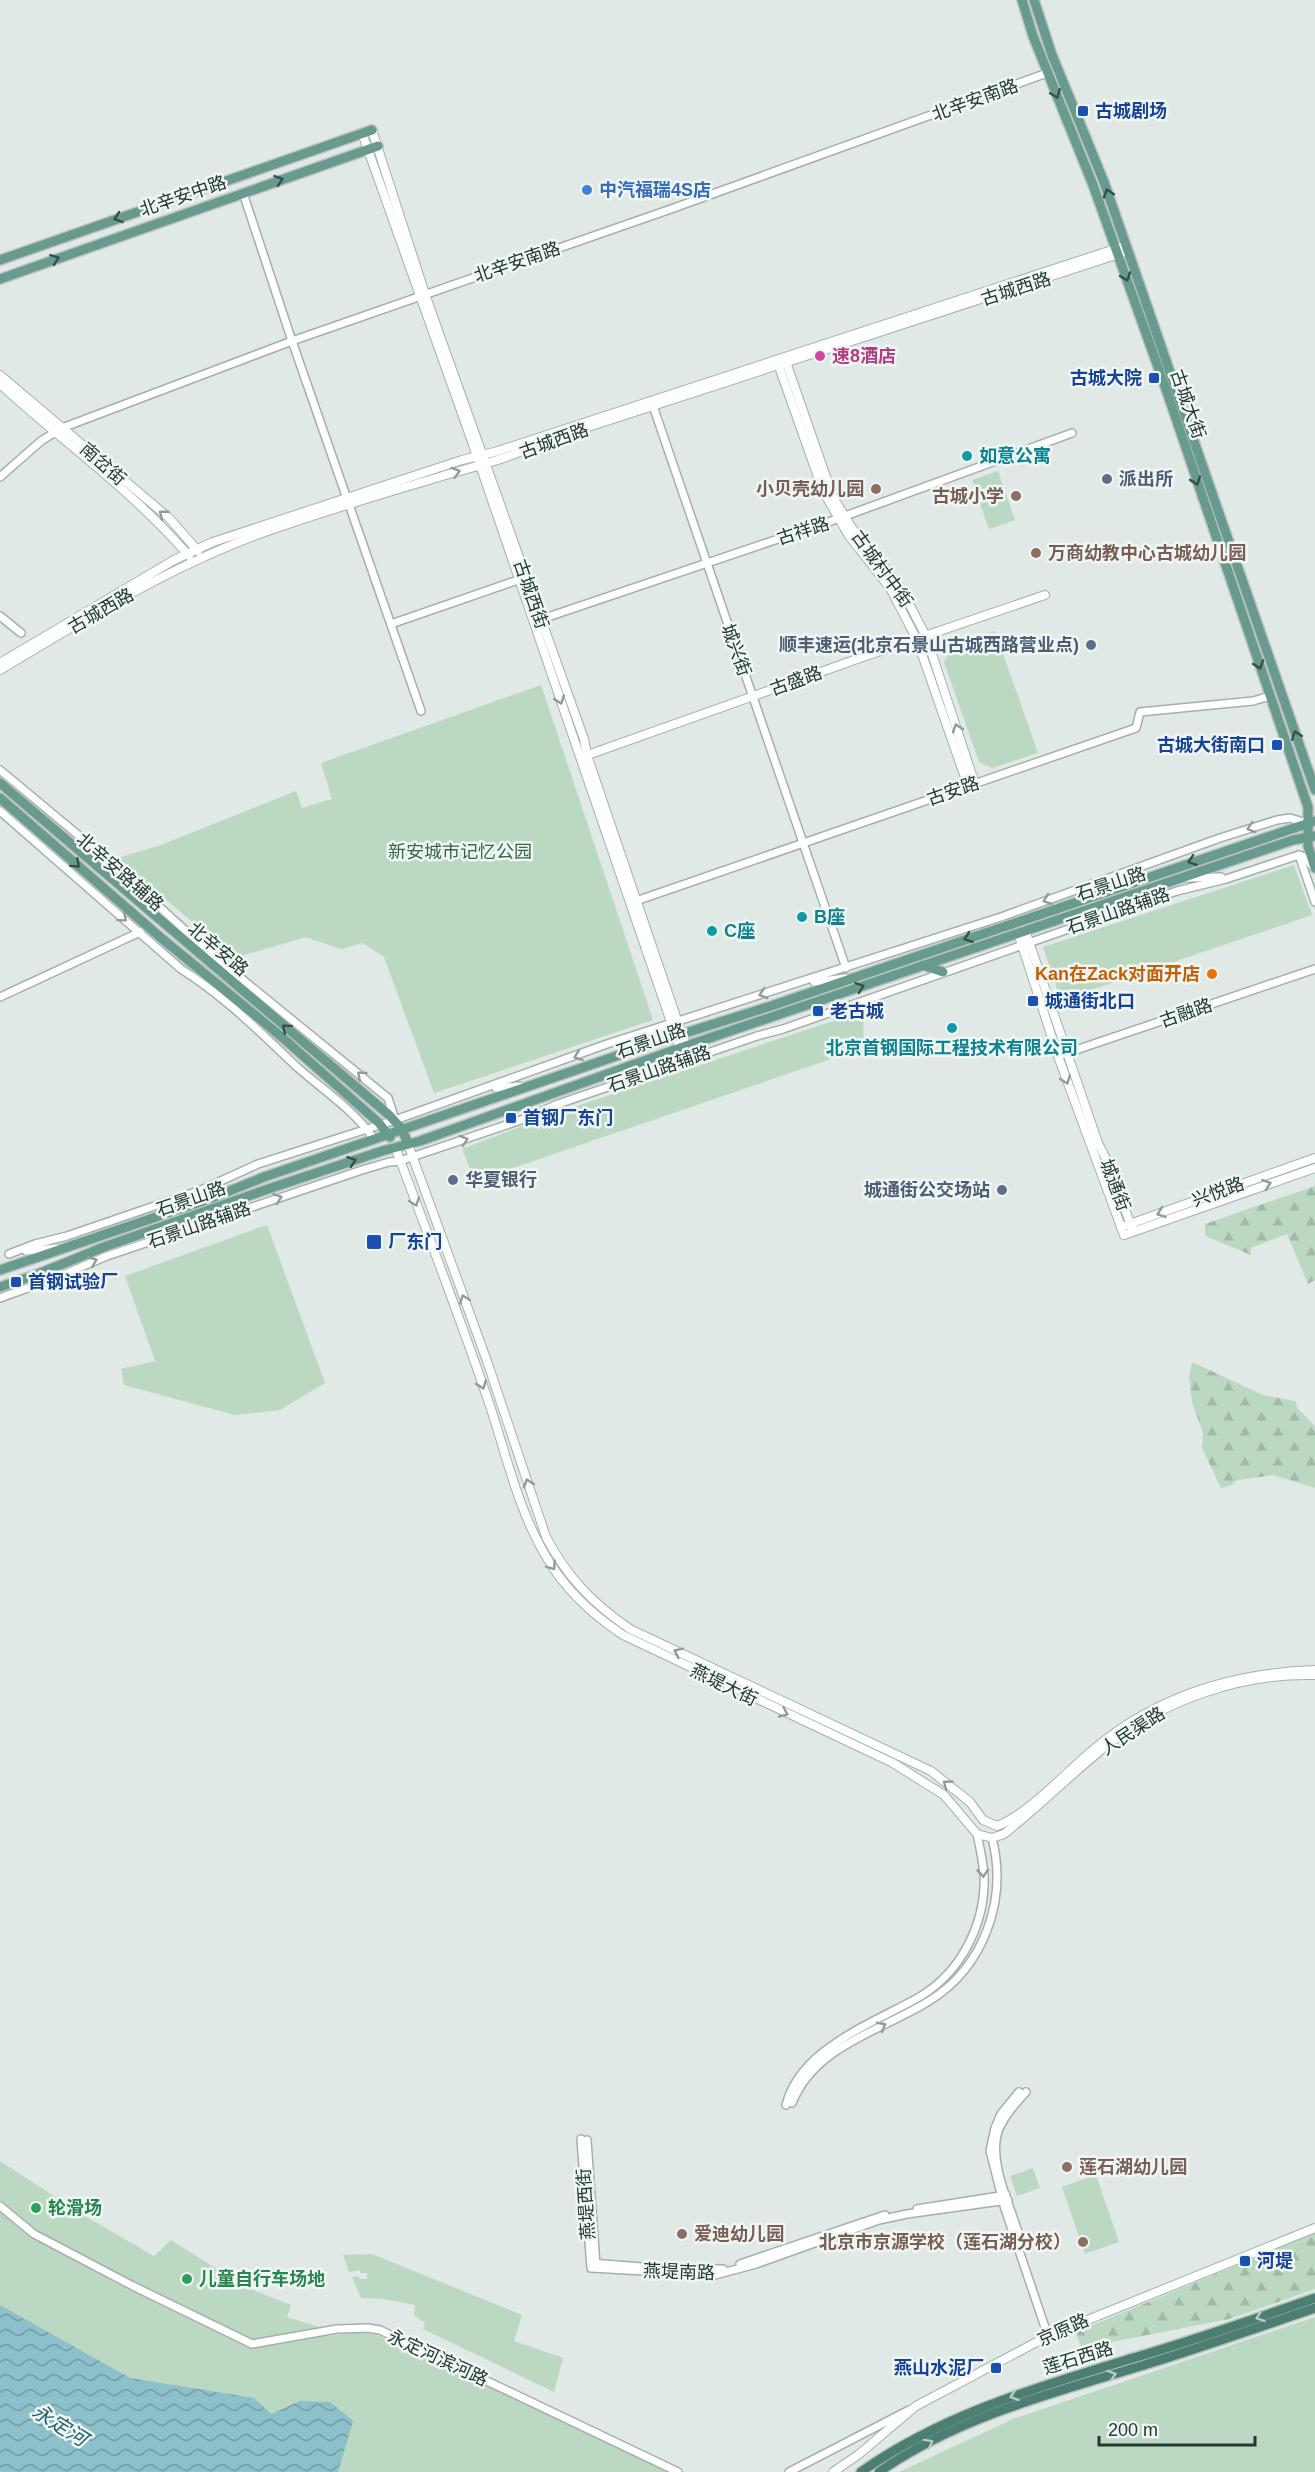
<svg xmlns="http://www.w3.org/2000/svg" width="1315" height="2472" viewBox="0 0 1315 2472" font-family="Arial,'Noto Sans SC',sans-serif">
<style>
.forest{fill:url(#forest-firs)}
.green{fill:#bad8c2}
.water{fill:url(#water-waves)}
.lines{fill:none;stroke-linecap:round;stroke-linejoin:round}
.tertiary-casing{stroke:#a3b0ac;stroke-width:10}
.secondary-casing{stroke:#a0b4ac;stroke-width:10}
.primary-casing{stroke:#bdc3c2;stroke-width:12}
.trunk-casing{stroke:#bdc3c2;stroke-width:12}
.tertiary{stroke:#fff;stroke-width:7}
.secondary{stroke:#fff;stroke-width:8}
.primary{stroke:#689b8d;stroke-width:9}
.trunk{stroke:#4c7e72;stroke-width:9}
.oneway{stroke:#345149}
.oneway2{stroke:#909c98}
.oneway3{stroke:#b7ccc6}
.transit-dot{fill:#1a4fb4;stroke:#f0f6f3;stroke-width:2}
.shop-dot{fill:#3f7fe0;stroke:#f0f6f3;stroke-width:2}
.hotel-dot{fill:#d1479c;stroke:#f0f6f3;stroke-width:2}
.culture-dot{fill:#0f9aa8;stroke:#f0f6f3;stroke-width:2}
.service-dot{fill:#5c6f8a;stroke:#f0f6f3;stroke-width:2}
.education-dot{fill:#8d6e63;stroke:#f0f6f3;stroke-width:2}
.food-dot{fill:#e8710a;stroke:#f0f6f3;stroke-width:2}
.leisure-dot{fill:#2e9e5b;stroke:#f0f6f3;stroke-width:2}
.labels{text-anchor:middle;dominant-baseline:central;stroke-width:5;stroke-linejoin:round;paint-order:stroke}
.street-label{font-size:18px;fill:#223832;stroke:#f0f6f3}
.transit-label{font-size:18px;font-weight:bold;fill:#164399;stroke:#f0f6f3;text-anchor:start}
.shop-label{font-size:18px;font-weight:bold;fill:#366cbe;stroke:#f0f6f3;text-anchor:start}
.hotel-label{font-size:18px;font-weight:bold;fill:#b23c85;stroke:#f0f6f3;text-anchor:start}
.culture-label{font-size:18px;font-weight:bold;fill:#0d838f;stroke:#f0f6f3;text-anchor:start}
.service-label{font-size:18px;font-weight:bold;fill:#4e5e75;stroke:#f0f6f3;text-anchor:start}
.education-label{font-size:18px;font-weight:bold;fill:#785e54;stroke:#f0f6f3;text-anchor:end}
.park-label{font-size:18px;fill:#306a47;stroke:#f0f6f3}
.food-label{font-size:18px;font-weight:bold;fill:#c56008;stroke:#f0f6f3;text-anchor:end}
.leisure-label{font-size:18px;font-weight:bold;fill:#27864d;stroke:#f0f6f3;text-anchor:start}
.water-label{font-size:20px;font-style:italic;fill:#22616d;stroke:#f0f6f3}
</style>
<defs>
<pattern id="forest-firs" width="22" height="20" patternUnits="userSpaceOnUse" patternTransform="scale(1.5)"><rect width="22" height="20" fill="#bad8c2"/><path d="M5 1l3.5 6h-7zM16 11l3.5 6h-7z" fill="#a0baa7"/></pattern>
<pattern id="water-waves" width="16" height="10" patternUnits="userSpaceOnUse" patternTransform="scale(1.5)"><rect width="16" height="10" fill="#8cc0ca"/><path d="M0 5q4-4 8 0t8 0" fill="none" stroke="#729da5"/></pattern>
</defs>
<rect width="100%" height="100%" fill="#e0e9e5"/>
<g class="forest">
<polygon points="1315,1186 1315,1280 1308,1284 1287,1234 1251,1248 1251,1255 1205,1236 1205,1224"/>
<polygon points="1192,1362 1263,1395 1295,1401 1298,1409 1315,1426 1315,1488 1273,1475 1238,1480 1233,1482 1234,1484 1221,1488 1202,1448 1203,1433 1192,1402 1189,1378"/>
<polygon points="1315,2233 1315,2289 1229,2319 1081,2348 1076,2332"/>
</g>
<g class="green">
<polygon points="998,471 1015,520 989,529 972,480"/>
<polygon points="995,631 1038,753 992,768 979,762 944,662 955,644"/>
<polygon points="541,685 653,1020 434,1093 384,957 363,943 341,949 306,937 234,958 118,858 161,845 296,791 302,808 332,799 321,763"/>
<polygon points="1294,865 1312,915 1061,1000 1043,947"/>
<polygon points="864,1008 863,1048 475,1181 462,1149 559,1112 839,1019"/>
<polygon points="267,1225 325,1383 280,1410 235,1415 124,1385 121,1369 155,1361 125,1276"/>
<polygon points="0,2161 83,2215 154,2256 171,2240 245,2287 291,2305 287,2317 322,2328 328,2336 358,2332 375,2334 667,2470 666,2472 0,2472"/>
<polygon points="1033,2168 1040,2188 1017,2196 1010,2176"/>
<polygon points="1096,2175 1119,2242 1085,2254 1062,2187"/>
<polygon points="372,2254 522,2315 514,2341 563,2358 554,2392 423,2329 425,2323 414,2315 415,2305 383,2299 361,2298 352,2277 358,2276 360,2279 367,2279 367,2273 361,2273 359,2270 349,2272 343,2255"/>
<polygon points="1315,2317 1315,2472 899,2472 1013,2419"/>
</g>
<polygon class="water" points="0,2305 130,2378 254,2398 271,2414 300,2401 330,2402 353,2421 338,2472 0,2472"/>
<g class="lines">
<defs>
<g id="tertiary">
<polyline points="243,193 292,341 421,711"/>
<polyline points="652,403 846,968"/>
<polyline points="0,477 41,441 62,428 292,341 671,209 1047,73"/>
<polyline points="0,616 21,633"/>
<polyline points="536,621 837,519 1072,433"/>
<polyline points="391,624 518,580"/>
<polyline points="0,770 107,859 210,953 388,1098 395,1120"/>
<path d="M 0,811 L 181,969 C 224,996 260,1032 297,1067 C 323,1090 354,1110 374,1139"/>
<polyline points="1299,855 1315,902"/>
<polyline points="1187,878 1221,877"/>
<polyline points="633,902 1136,728 1140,712 1253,701 1270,696"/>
<polyline points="814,982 845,978"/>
<polyline points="0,997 140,932"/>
<polyline points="1058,1056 1315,969"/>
<polyline points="496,1088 520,1086"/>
<polyline points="179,1200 204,1199"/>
<polyline points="26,1251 56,1248"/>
<polyline points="9,1254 35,1244 67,1236 201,1190 258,1164 395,1120 607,1044 1001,917 1220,838 1277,820 1290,818 1307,823"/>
<polyline points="0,1298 53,1279 107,1256 362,1170 389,1162 400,1161 521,1120 558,1104 757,1036 783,1029 1177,891 1226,879 1299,855 1304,857 1313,867"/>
<polyline points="1019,2092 1001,2114 995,2128 990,2151 1005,2209 1048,2336"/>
<path d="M 792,2103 C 814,2046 881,2031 929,2001 C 984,1967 1008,1900 992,1838"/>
<path d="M 786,2105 C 793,2079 811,2060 833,2045 C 860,2025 892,2013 921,1996 C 962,1971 986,1922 984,1875 C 983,1861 980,1848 977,1834"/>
<polyline points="581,2139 591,2268 715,2275 756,2264 879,2220 907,2214 1008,2200"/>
<polyline points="587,2140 596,2265"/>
<polyline points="0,2206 34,2234 133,2286 252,2344 337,2329 368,2328 380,2330 678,2472"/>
<polyline points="917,2209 1006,2195"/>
<path d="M 1018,2232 C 1009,2203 987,2158 999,2129 C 1005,2115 1016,2103 1026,2092"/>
<polyline points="591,2263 668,2269 723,2269"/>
<polyline points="740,2264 885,2215"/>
<polyline points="789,2472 909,2410"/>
</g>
<g id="secondary">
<polyline points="372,130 425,294 584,739 587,755 690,1058"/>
<polyline points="362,133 470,436 684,1060"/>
<polyline points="785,359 833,497 852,528 890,574 905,596 926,636 975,784"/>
<polyline points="778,364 823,491 849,536 890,588 917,640 968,786"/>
<polyline points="0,375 169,518 198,551"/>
<path d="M 0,384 C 63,442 133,491 189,556"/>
<polyline points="0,663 174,560 213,542 462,460 498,451 1121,247"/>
<path d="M 0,670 C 85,619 169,567 262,533 C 319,513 378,495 436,478 C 471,467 507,460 539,443 L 1122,253"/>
<polyline points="582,757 860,658 1045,595"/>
<polyline points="1025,930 1098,1143 1109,1165 1133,1231"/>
<polyline points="1018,933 1058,1056 1124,1235 1315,1168"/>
<path d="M 408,1144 L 487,1361 L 546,1537 C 568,1578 592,1603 630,1629 L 931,1771 L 970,1802 L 983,1820 L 997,1826 C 1025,1816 1064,1775 1087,1755 C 1151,1698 1231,1673 1315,1670"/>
<path d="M 395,1147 C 427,1231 459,1315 488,1400 C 506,1453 518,1511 547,1558 C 566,1591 593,1615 623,1635 L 893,1763 L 944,1795 L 977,1834 L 992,1838 L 1004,1834 C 1039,1806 1070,1775 1105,1747 C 1163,1700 1241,1673 1315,1675"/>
<polyline points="1127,1225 1315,1158"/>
<polyline points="833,2472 858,2455 916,2406 1048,2336 1315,2228"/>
</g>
<g id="primary">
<polyline points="1022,0 1033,36 1093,185 1167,392 1308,807 1308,846 1315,868"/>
<polyline points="1034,0 1052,55 1104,182 1315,790"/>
<polyline points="0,260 372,130"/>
<polyline points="0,279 378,146"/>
<polyline points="0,783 389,1115 402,1129 408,1144"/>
<polyline points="0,798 160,937 283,1038 379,1123 390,1137"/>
<polyline points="923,965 943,972"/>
<polyline points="0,1270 212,1198 264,1177 663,1040 771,1006 1315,821"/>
<polyline points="0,1287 38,1274 104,1247 268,1189 382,1151 420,1141 680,1048 1293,840 1315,836"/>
</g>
<g id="trunk">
<path d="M 861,2472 C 943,2414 1038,2387 1133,2358 C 1195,2340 1255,2319 1315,2298"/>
<path d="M 879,2472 C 956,2418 1052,2393 1141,2366 C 1200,2348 1257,2328 1315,2308"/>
</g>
</defs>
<use href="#tertiary" class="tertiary-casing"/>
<use href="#secondary" class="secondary-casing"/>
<use href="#primary" class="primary-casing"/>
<use href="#trunk" class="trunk-casing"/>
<use href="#tertiary" class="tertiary"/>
<use href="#secondary" class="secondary"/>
<use href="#primary" class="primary"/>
<use href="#trunk" class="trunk"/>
</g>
<defs><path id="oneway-chevron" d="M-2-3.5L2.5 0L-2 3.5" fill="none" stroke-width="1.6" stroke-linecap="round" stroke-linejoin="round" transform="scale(1.5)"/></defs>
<g class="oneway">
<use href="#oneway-chevron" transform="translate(1056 94) rotate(68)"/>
<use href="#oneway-chevron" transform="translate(279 180) rotate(-19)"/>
<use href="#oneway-chevron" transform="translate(1108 193) rotate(-108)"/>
<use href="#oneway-chevron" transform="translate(118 218) rotate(161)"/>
<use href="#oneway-chevron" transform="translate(55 259) rotate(-20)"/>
<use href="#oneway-chevron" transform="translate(1126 277) rotate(70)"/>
<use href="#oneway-chevron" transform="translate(1196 481) rotate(71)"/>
<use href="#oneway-chevron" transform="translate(1259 665) rotate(71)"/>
<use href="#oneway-chevron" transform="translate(1296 735) rotate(-111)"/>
<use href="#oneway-chevron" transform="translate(1192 861) rotate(161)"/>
<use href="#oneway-chevron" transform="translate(76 864) rotate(42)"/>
<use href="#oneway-chevron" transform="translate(968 938) rotate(161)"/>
<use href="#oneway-chevron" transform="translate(860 987) rotate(-19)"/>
<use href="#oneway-chevron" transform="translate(286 1028) rotate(-140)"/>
<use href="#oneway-chevron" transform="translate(352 1161) rotate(-19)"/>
</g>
<g class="oneway2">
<use href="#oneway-chevron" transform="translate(456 472) rotate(-16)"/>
<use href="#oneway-chevron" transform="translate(163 514) rotate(-141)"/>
<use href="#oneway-chevron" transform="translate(560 700) rotate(70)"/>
<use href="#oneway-chevron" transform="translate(957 728) rotate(-108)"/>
<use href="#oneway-chevron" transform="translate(1251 828) rotate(162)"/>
<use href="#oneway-chevron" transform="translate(1047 900) rotate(161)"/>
<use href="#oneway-chevron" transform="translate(123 918) rotate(40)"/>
<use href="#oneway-chevron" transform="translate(763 994) rotate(162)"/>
<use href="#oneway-chevron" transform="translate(578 1056) rotate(160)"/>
<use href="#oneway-chevron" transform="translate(361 1075) rotate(-140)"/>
<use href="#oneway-chevron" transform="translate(1066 1080) rotate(70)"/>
<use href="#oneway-chevron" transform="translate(464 1140) rotate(-18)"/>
<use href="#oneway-chevron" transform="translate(1267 1184) rotate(-19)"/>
<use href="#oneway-chevron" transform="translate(278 1198) rotate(-19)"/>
<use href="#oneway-chevron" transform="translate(415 1202) rotate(70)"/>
<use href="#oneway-chevron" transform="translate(1161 1213) rotate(160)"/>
<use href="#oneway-chevron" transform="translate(93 1261) rotate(-22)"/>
<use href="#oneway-chevron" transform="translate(464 1299) rotate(-110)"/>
<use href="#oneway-chevron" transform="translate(482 1385) rotate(71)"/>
<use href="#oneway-chevron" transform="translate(528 1483) rotate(-108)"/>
<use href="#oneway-chevron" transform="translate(552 1566) rotate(55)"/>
<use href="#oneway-chevron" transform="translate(678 1652) rotate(-154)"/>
<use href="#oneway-chevron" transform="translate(784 1713) rotate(25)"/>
<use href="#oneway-chevron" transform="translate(947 1784) rotate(-143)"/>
<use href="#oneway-chevron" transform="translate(983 1873) rotate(86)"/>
<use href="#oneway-chevron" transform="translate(882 2026) rotate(-28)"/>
</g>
<g class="oneway3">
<use href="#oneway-chevron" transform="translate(1260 2317) rotate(160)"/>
<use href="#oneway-chevron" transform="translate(1112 2375) rotate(-17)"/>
<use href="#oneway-chevron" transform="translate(1014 2396) rotate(161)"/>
<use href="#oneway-chevron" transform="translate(929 2443) rotate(-29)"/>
</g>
<g class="transit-dot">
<rect x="1077" y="105" width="12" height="12" rx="3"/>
<rect x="1148" y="372" width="12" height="12" rx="3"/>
<rect x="1271" y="739" width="12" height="12" rx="3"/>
<rect x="1027" y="995" width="12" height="12" rx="3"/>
<rect x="812" y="1005" width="12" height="12" rx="3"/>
<rect x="505" y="1112" width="12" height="12" rx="3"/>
<rect x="366" y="1234" width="16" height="16" rx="3"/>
<rect x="10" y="1276" width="12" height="12" rx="3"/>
<rect x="1239" y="2255" width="12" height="12" rx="3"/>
<rect x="990" y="2362" width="12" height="12" rx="3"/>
</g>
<circle class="shop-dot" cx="587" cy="190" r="6"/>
<circle class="hotel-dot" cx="820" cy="356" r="6"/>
<g class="culture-dot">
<circle cx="967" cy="456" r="6"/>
<circle cx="802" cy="917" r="6"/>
<circle cx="712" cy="931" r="6"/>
<circle cx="952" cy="1028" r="6"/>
</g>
<g class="service-dot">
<circle cx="1107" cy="479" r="6"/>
<circle cx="1091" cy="645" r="6"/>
<circle cx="453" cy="1180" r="6"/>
<circle cx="1002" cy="1190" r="6"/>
</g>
<g class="education-dot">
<circle cx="876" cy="489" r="6"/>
<circle cx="1016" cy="496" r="6"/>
<circle cx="1036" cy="553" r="6"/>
<circle cx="1067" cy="2167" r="6"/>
<circle cx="682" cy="2234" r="6"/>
<circle cx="1083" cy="2242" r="6"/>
</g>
<circle class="food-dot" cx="1212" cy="974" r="6"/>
<g class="leisure-dot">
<circle cx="36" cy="2208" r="6"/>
<circle cx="187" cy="2279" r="6"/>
</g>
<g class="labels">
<g class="street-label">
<text transform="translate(975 100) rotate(-20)">北辛安南路</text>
<text transform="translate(183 196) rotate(-19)">北辛安中路</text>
<text transform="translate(517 262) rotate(-19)">北辛安南路</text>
<text transform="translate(1016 289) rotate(-18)">古城西路</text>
<text transform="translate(1188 404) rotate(71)">古城大街</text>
<text transform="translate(554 441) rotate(-20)">古城西路</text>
<text transform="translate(103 464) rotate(41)">南岔街</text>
<text transform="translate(803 531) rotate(-18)">古祥路</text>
<text transform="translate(882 569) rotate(54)">古城村中街</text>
<text transform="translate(531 594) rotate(71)">古城西街</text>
<text transform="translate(101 611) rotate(-30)">古城西路</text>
<text transform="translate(736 650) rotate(70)">城兴街</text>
<text transform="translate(796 681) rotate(-20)">古盛路</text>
<text transform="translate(953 791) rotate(-19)">古安路</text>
<text transform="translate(120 872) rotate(41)">北辛安路辅路</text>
<text transform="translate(1111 884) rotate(-18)">石景山路</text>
<text transform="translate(1118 911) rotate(-19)">石景山路辅路</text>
<text transform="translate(218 949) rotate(40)">北辛安路</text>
<text transform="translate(1186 1013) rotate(-19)">古融路</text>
<text transform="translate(651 1041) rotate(-19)">石景山路</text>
<text transform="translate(659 1069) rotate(-19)">石景山路辅路</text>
<text transform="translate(1115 1185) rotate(69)">城通街</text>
<text transform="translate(1218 1192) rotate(-20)">兴悦路</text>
<text transform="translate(191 1199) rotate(-19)">石景山路</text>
<text transform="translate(199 1225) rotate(-19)">石景山路辅路</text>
<text transform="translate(724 1685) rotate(26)">燕堤大街</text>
<text transform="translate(1133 1731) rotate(-33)">人民渠路</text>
<text transform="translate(586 2204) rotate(-94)">燕堤西街</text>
<text transform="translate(679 2272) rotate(2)">燕堤南路</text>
<text transform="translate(1063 2330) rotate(-24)">京原路</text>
<text transform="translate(438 2358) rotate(25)">永定河滨河路</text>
<text transform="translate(1078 2358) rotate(-17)">莲石西路</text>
</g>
<g class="transit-label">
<text x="1095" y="111">古城剧场</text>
<text x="1142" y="378" text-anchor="end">古城大院</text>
<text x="1265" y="745" text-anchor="end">古城大街南口</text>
<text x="1045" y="1001">城通街北口</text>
<text x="830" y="1011">老古城</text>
<text x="523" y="1118">首钢厂东门</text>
<text x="388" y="1242">厂东门</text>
<text x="28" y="1282">首钢试验厂</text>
<text x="1257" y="2261">河堤</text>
<text x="984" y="2368" text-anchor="end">燕山水泥厂</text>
</g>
<g class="shop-label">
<text x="599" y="190">中汽福瑞4S店</text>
</g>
<g class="hotel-label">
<text x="832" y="356">速8酒店</text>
</g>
<g class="culture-label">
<text x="979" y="456">如意公寓</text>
<text x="814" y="917">B座</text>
<text x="724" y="931">C座</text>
<text x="952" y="1048" text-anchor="middle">北京首钢国际工程技术有限公司</text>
</g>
<g class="service-label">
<text x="1119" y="479">派出所</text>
<text x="1079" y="645" text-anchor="end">顺丰速运(北京石景山古城西路营业点)</text>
<text x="465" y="1180">华夏银行</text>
<text x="990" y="1190" text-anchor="end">城通街公交场站</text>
</g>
<g class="education-label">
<text x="864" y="489">小贝壳幼儿园</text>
<text x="1004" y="496">古城小学</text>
<text x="1048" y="553" text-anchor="start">万商幼教中心古城幼儿园</text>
<text x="1079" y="2167" text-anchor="start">莲石湖幼儿园</text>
<text x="694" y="2234" text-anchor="start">爱迪幼儿园</text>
<text x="1071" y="2242">北京市京源学校（莲石湖分校）</text>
</g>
<g class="park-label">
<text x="460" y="852">新安城市记忆公园</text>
</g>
<g class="food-label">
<text x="1200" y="974">Kan在Zack对面开店</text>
</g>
<g class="leisure-label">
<text x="48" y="2208">轮滑场</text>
<text x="199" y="2279">儿童自行车场地</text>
</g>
<g class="water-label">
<text transform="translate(60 2425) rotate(32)">永定河</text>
</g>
</g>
<path d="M1099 2436v9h156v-9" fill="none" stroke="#223832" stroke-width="3"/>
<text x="1108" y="2436" font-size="18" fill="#223832" stroke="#f0f6f3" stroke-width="4.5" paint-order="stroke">200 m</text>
</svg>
